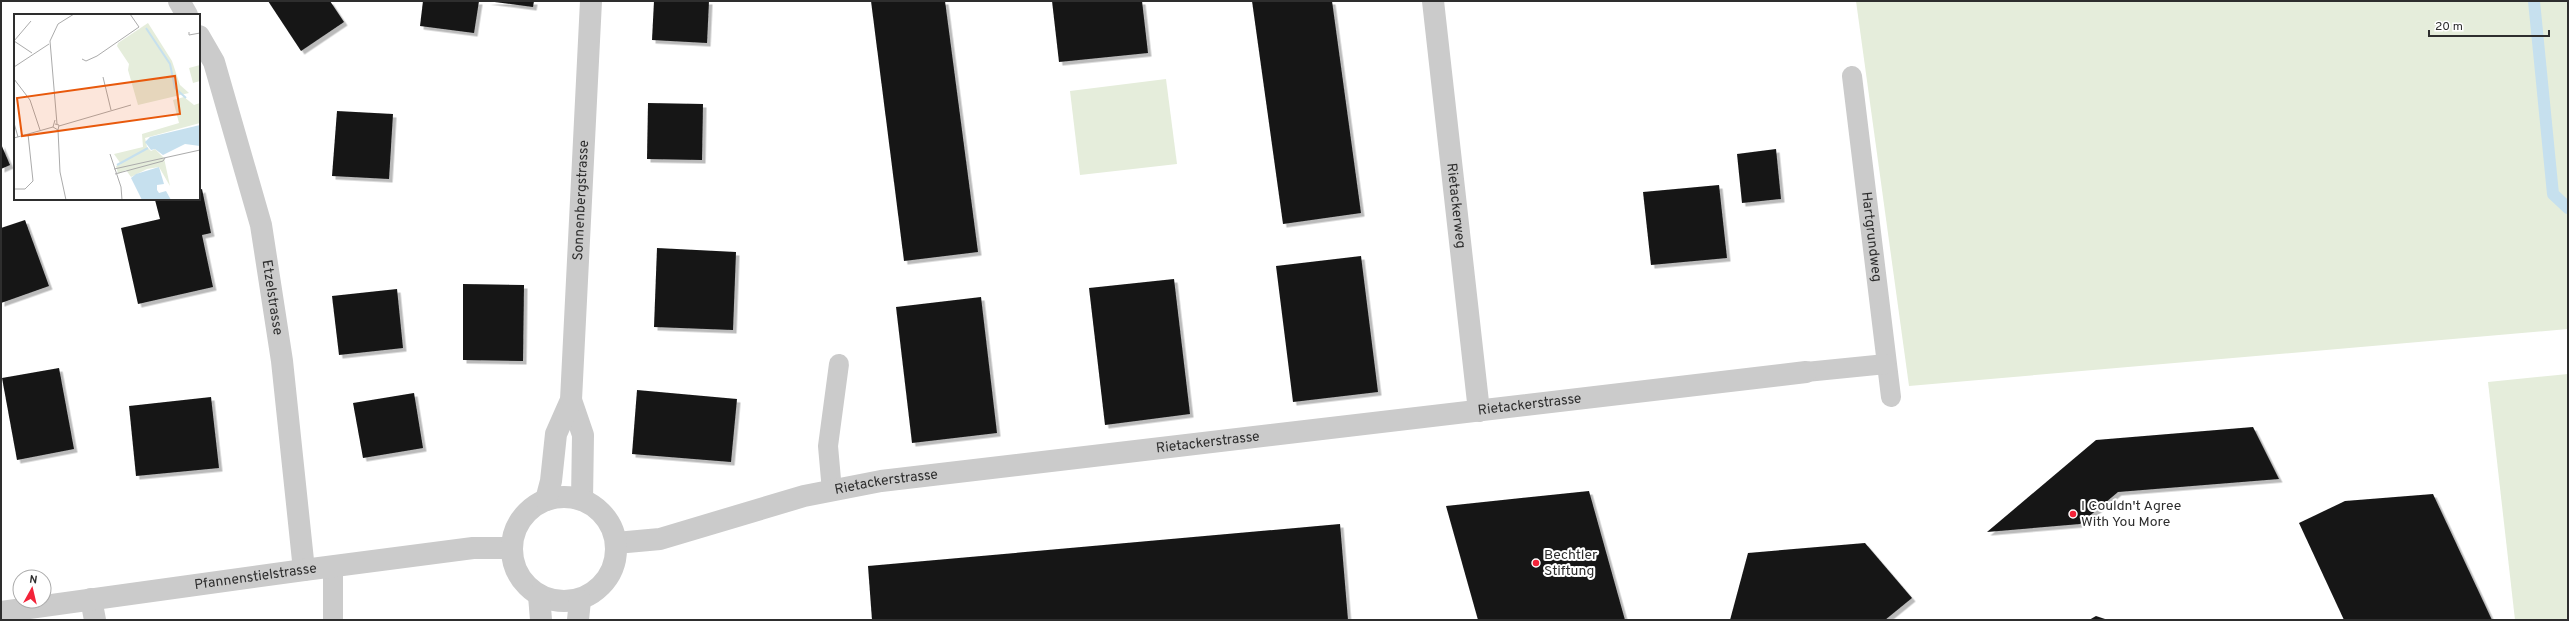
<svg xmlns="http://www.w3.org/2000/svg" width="2569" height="621" viewBox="0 0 2569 621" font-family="Overpass,sans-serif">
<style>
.green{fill:#e5eddb}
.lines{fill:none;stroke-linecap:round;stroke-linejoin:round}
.stream{stroke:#c6e0ee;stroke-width:12}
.building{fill:#151515;filter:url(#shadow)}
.service{stroke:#cbcbcb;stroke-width:20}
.minor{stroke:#cbcbcb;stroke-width:22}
.tertiary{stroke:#cbcbcb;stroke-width:22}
.poi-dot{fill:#f32339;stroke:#fff;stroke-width:1.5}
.labels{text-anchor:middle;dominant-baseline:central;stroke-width:4;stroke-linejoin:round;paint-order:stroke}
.street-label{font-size:14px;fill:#2e2e2e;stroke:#fff}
.poi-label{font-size:14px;fill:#2e2e2e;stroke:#fff;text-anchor:start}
.inset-river{fill:none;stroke:#c6e0ee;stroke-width:2}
.inset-road{fill:none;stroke:#ababab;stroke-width:1}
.view{fill:#e8590c;fill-opacity:0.15;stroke:#e8590c;stroke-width:2}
.inset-edge{fill:none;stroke:#2e2e2e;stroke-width:2}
</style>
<defs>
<filter id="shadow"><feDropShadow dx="3.5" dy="3.5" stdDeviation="0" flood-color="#0004"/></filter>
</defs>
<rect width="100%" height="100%" fill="#fff"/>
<g class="green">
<polygon points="1856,1 2568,1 2568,329 1909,386"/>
<polygon points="1166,79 1177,164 1080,175 1070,91"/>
<polygon points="2568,374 2568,620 2515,620 2488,382"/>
</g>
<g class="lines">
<polyline class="stream" points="2534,1 2553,194 2568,208"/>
</g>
<g class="building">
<polygon points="268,1 330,1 344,22 301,51"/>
<polygon points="423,1 479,1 474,33 420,26"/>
<polygon points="487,1 534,1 533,7"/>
<polygon points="654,1 709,1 707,43 652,40"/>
<polygon points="871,1 945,1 978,252 904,261"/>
<polygon points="1052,1 1142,1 1148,53 1059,62"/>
<polygon points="1252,1 1332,1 1361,213 1283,224"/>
<polygon points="648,103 703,104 702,160 647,159"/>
<polygon points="337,111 393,114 389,179 332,176"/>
<polygon points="1,144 10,165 1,169"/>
<polygon points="1776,149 1781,199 1742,203 1737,154"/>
<polygon points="1719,185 1727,258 1651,265 1643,192"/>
<polygon points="202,189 211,233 202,235 213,287 138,304 121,228 160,219 155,200 199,199 199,190"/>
<polygon points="25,220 49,286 1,303 1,228"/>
<polygon points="657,248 736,252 733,330 654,327"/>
<polygon points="1361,256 1378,392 1293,402 1276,266"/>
<polygon points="1174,279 1190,414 1105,425 1089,288"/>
<polygon points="463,284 524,285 523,361 463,360"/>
<polygon points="397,289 403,348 339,355 332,296"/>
<polygon points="981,297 997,433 912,443 896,307"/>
<polygon points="59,368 74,449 17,460 2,378"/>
<polygon points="637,390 737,399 731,462 632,454"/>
<polygon points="414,393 423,448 363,458 353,403"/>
<polygon points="211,397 219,468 136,476 129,406"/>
<polygon points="2253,427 2279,479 2118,492 2080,524 1987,532 2096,440"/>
<polygon points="1589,491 1625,620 1478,620 1446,506"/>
<polygon points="2433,494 2492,620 2344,620 2299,523 2345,501"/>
<polygon points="1340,524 1348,620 872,620 868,566"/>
<polygon points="1865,543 1912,598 1885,620 1730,620 1748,553"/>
<polygon points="2096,616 2108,620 2089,620"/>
</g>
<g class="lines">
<g class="service">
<path id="s1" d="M 1852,76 L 1891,397"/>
<polyline points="1806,372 1886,364"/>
<polyline points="832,491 828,446 839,364"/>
<polyline points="333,567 333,620"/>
</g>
<g class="minor">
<polyline points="179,1 187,15"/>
<path id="s2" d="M 1433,1 L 1479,411"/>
<path id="s3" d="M 199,36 L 214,62 L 261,225 L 282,361 L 304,570"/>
<path id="s4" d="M 616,543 L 660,539 L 804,496 L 881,481 L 1806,372"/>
<polyline points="91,599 95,620"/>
<path id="s5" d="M 1,612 L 304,570 L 473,548 L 511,548"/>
</g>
<g class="tertiary">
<polyline points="571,400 583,435 582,500"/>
<circle cx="564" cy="549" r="52"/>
<path id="s6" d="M 546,500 L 551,481 L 556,434 L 571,400 L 591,1"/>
<polyline points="539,595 541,620"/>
<polyline points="578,620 580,600"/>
</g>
</g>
<g class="poi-dot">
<circle cx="2073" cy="514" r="4"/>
<circle cx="1536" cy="563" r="4"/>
</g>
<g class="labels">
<g class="street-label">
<text stroke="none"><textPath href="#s6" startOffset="304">Sonnenbergstrasse</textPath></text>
<text stroke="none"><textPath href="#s2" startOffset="206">Rietackerweg</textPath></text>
<text stroke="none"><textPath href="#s1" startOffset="162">Hartgrundweg</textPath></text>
<text stroke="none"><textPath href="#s3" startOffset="273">Etzelstrasse</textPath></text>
<text stroke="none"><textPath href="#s4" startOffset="926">Rietackerstrasse</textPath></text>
<text stroke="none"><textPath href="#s4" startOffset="602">Rietackerstrasse</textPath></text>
<text stroke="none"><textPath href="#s4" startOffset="278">Rietackerstrasse</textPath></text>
<text stroke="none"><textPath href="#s5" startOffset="257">Pfannenstielstrasse</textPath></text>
</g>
<g class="poi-label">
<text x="2081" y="506">I Couldn't Agree<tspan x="2081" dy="16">With You More</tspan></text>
<text x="1544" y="555">Bechtler<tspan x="1544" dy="16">Stiftung</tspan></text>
</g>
</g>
<g transform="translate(14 14)">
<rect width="186" height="186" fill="#fff"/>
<path d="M 134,9 L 158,47 L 166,71 L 175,79 L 124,91 L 114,56 L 115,50 L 103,32 L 104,29 ZM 186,51 L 186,67 L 179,69 L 175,54 ZM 170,83 L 180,91 L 186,89 L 186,109 L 131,124 L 133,133 L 137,137 L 141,135 L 150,144 L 156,172 L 145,153 L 133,155 L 117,163 L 112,156 L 104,160 L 102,152 L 107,150 L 100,140 L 129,133 L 128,120 L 165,109 L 159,86 Z" fill="#e5eddb"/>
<path d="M 186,111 L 186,132 L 171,130 L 149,141 L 141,135 L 137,136 L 131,128 L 136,123 ZM 145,153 L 150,170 L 143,171 L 143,176 L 145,179 L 152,177 L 157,186 L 128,186 L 117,164 L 122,160 Z" fill="#c6e0ee"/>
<path class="inset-river" d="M 132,14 L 156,50 L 161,74 L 172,84M 103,151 L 134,134"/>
<path class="inset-road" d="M 17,7 L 0,27 L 18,39M 175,18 L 175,21 L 186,19M 68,45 L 72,47 L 83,42 L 125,13 L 116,0M 0,53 L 35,30M 89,63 L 97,96M 0,65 L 16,86 L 26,116M 0,109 L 4,123M 41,110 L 45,111 L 44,116 L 39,113 L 41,106M 43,110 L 36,27 L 44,10 L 60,0M 45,112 L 117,91M 44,116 L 46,158 L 52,186M 0,124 L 39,113M 96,140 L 107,173 L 108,186M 100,155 L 186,136M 101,160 L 149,147 L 151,144M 0,175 L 11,175 L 19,167 L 14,120"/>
<path class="view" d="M 161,62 L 166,100 L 8,122 L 3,84 Z"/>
<rect width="186" height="186" class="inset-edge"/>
</g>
<rect width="2569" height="621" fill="none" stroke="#2e2e2e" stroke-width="4"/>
<g transform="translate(32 589) rotate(8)"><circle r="19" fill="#ffffff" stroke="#ababab"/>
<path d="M0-3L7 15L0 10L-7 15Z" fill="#f32339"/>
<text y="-6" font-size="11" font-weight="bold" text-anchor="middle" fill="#2e2e2e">N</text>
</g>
<path d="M2429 30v6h120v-6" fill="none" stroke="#2e2e2e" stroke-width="2"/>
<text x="2435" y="30" font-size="12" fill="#2e2e2e" stroke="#ffffff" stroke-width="3" paint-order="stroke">20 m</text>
</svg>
